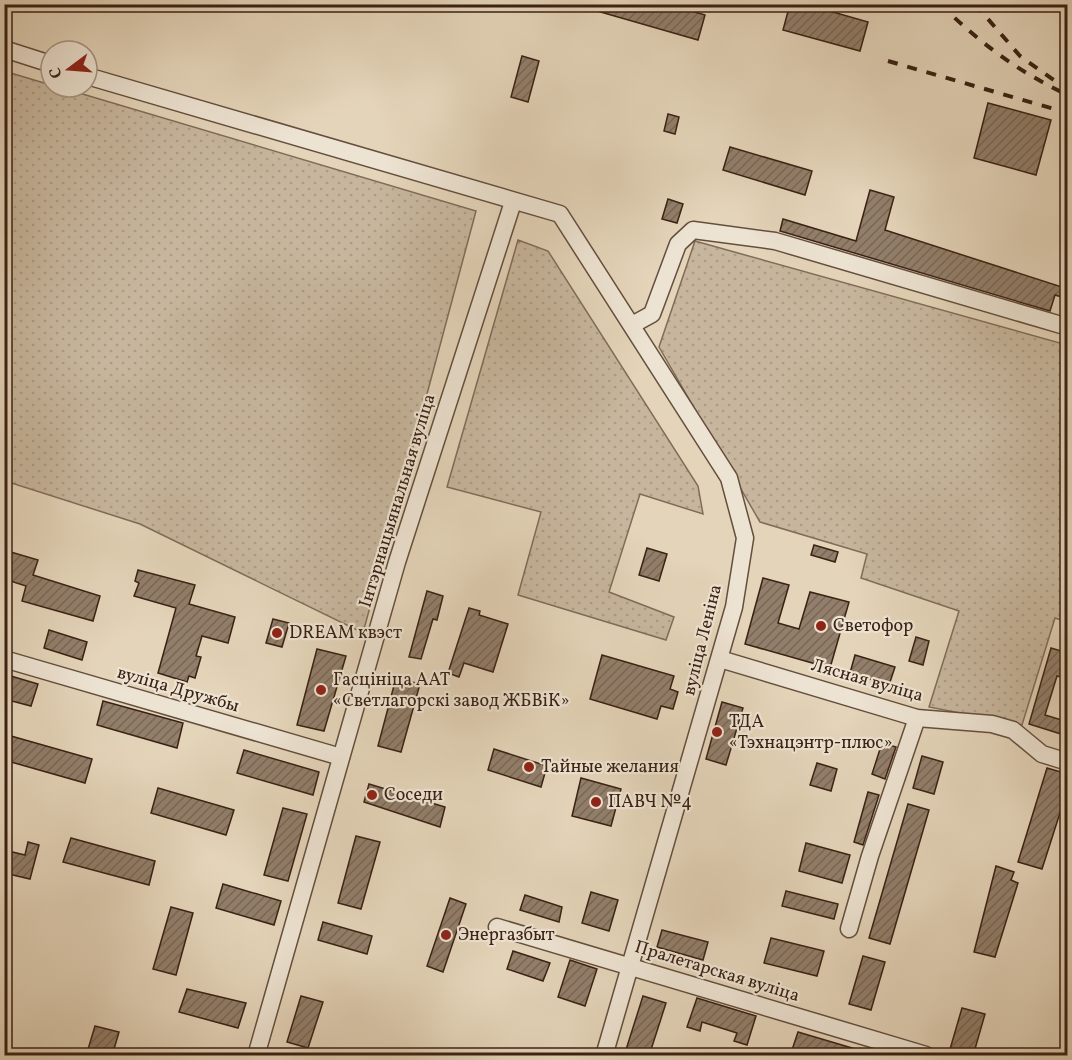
<svg xmlns="http://www.w3.org/2000/svg" width="1072" height="1060" viewBox="0 0 1072 1060" font-family="Vollkorn,serif">
<style>
.garden{fill:url(#garden-dots);stroke:#806c58;stroke-width:1.5}
.building{fill:url(#building-hatch);stroke:#3a2114;stroke-width:1.5}
.lines{fill:none;stroke-linecap:round;stroke-linejoin:round}
.minor-casing{stroke:#644e3d;stroke-width:19}
.minor{stroke:#ede3d2;stroke-width:16}
.rail{stroke:#3a2114;stroke-width:4;stroke-dasharray:10 10;stroke-linecap:butt}
.poi-dot{fill:#8f2418;stroke:#ede3d2;stroke-width:2}
.labels{text-anchor:middle;dominant-baseline:central;stroke-width:4.5;stroke-linejoin:round;paint-order:stroke}
.street-label{font-size:18px;fill:#3a2114;stroke:#ede3d2}
.poi-label{font-size:18px;fill:#3a2114;stroke:#ede3d2;text-anchor:start}
</style>
<defs>
<pattern id="garden-dots" width="8" height="8" patternUnits="userSpaceOnUse" patternTransform="scale(1.5)"><rect width="8" height="8" fill="#c7b69d"/><path d="M2 2h.1M6 6h.1" fill="none" stroke="#ac9c86" stroke-width="1.8" stroke-linecap="round"/></pattern>
<pattern id="building-hatch" width="6" height="6" patternUnits="userSpaceOnUse" patternTransform="scale(1.5)"><rect width="6" height="6" fill="#927e6a"/><path d="M-1 1l2-2M0 6l6-6M5 7l2-2" fill="none" stroke="#786756"/></pattern>
</defs>
<rect width="100%" height="100%" fill="#e4d4b9"/>
<filter id="stains"><feTurbulence type="fractalNoise" baseFrequency=".00333" numOctaves="4"/><feColorMatrix values="0 0 0 0 .2 0 0 0 0 .09 0 0 0 0 .02 0 0 0 .5 -.17"/></filter>
<radialGradient id="worn" r=".72"><stop offset=".6" stop-color="#630" stop-opacity="0"/><stop offset="1" stop-color="#630" stop-opacity=".3"/></radialGradient>
<g class="garden">
<polygon points="4,71 51,85 51,87 59,87 476,211 363,633 140,524 5,481"/>
<polygon points="518,240 548,251 698,486 703,514 640,494 609,592 674,617 666,640 518,595 541,512 447,487"/>
<polygon points="695,241 1067,345 1067,622 1055,618 1022,725 929,707 959,611 861,578 867,554 760,522 659,347"/>
</g>
<g class="building">
<polygon points="583,4 668,4 705,15 698,40 583,7"/>
<polygon points="790,4 805,4 868,22 860,51 783,30"/>
<polygon points="522,56 539,61 528,102 511,97"/>
<polygon points="988,103 1051,120 1036,175 974,158"/>
<polygon points="668,114 679,117 675,134 664,131"/>
<polygon points="730,147 812,171 805,195 723,170"/>
<polygon points="870,190 894,197 885,230 1068,289 1068,299 1055,295 1050,311 780,231 783,219 856,241"/>
<polygon points="668,199 683,204 677,223 662,219"/>
<polygon points="814,545 838,552 835,562 811,555"/>
<polygon points="647,548 667,554 659,581 639,575"/>
<polygon points="4,550 38,560 33,575 100,596 93,621 22,601 26,586 4,579"/>
<polygon points="138,570 195,585 189,604 235,617 228,643 202,636 196,656 201,657 195,678 189,676 187,682 158,673 176,608 134,596 139,583 135,581"/>
<polygon points="763,578 789,585 778,623 799,629 810,592 849,602 830,668 745,644"/>
<polygon points="427,591 443,596 437,620 433,619 421,659 409,657"/>
<polygon points="469,608 480,611 479,615 508,624 493,672 464,663 459,677 448,673"/>
<polygon points="273,619 289,623 282,647 266,643"/>
<polygon points="49,630 87,642 82,660 44,648"/>
<polygon points="916,637 929,641 923,665 909,661"/>
<polygon points="1051,648 1068,653 1068,679 1057,676 1045,715 1065,721 1061,734 1029,724"/>
<polygon points="317,649 346,656 324,731 297,725"/>
<polygon points="602,655 674,676 670,689 678,692 673,709 661,706 657,719 590,699"/>
<polygon points="855,655 895,667 889,685 850,673"/>
<polygon points="4,674 38,684 31,706 4,699"/>
<polygon points="396,678 420,684 401,752 378,746"/>
<polygon points="103,701 183,723 177,748 97,725"/>
<polygon points="722,702 743,708 726,765 706,759"/>
<polygon points="4,734 92,759 85,783 4,760"/>
<polygon points="882,743 896,747 885,779 872,774"/>
<polygon points="494,749 547,766 541,787 488,770"/>
<polygon points="244,750 319,772 313,795 237,773"/>
<polygon points="922,756 943,762 934,794 913,788"/>
<polygon points="817,763 837,769 831,791 810,785"/>
<polygon points="1047,768 1068,774 1068,788 1042,869 1018,862"/>
<polygon points="581,778 621,789 611,826 572,816"/>
<polygon points="369,784 445,807 440,827 364,802"/>
<polygon points="158,788 234,810 226,835 151,813"/>
<polygon points="868,792 879,795 863,845 854,842"/>
<polygon points="908,804 929,810 890,944 869,938"/>
<polygon points="283,808 307,814 288,881 264,875"/>
<polygon points="356,836 380,842 361,909 338,903"/>
<polygon points="71,838 155,861 149,885 63,862"/>
<polygon points="28,842 39,845 30,879 4,873 4,850 25,855"/>
<polygon points="806,843 850,855 842,883 799,871"/>
<polygon points="996,866 1014,872 1011,880 1018,883 995,957 974,952"/>
<polygon points="223,884 281,901 274,925 216,908"/>
<polygon points="786,891 838,904 834,919 782,906"/>
<polygon points="591,892 618,900 609,931 582,923"/>
<polygon points="525,895 562,907 559,922 520,910"/>
<polygon points="450,898 466,904 443,972 427,966"/>
<polygon points="171,907 193,913 176,975 153,969"/>
<polygon points="323,922 372,936 367,954 318,940"/>
<polygon points="662,930 708,942 703,960 657,947"/>
<polygon points="771,938 824,951 817,976 764,963"/>
<polygon points="513,951 550,963 543,981 507,969"/>
<polygon points="863,956 885,962 871,1010 849,1004"/>
<polygon points="570,960 597,969 585,1006 558,997"/>
<polygon points="187,989 246,1003 238,1028 179,1012"/>
<polygon points="301,996 323,1002 308,1048 287,1042"/>
<polygon points="643,996 666,1003 649,1056 624,1056"/>
<polygon points="697,998 756,1016 747,1045 734,1041 737,1033 702,1022 700,1031 687,1027"/>
<polygon points="962,1008 985,1014 973,1056 948,1056"/>
<polygon points="95,1026 119,1032 112,1056 86,1056"/>
<polygon points="798,1032 869,1053 868,1056 790,1056"/>
</g>
<g class="lines">
<defs>
<g id="minor">
<polyline points="4,49 51,64"/>
<polyline points="87,76 560,214 729,478 745,538 734,607 604,1056"/>
<polyline points="632,325 652,314 678,244 693,230 775,241 1068,327"/>
<polyline points="4,659 341,757"/>
<polyline points="720,659 917,718 992,724 1013,730 1042,754 1068,762"/>
<polyline points="497,927 926,1055"/>
<polyline points="849,929 870,856 917,718"/>
<polyline points="256,1056 397,562 513,202"/>
</g>
</defs>
<use href="#minor" class="minor-casing"/>
<use href="#minor" class="minor"/>
<g class="rail">
<path d="M 940,4 C 979,42 1018,72 1068,95"/>
<polyline points="975,4 1020,56 1055,81"/>
<polyline points="888,61 1068,113"/>
</g>
</g>
<g class="poi-dot">
<circle cx="821" cy="626" r="6"/>
<circle cx="277" cy="633" r="6"/>
<circle cx="321" cy="690" r="6"/>
<circle cx="717" cy="732" r="6"/>
<circle cx="529" cy="767" r="6"/>
<circle cx="372" cy="795" r="6"/>
<circle cx="596" cy="802" r="6"/>
<circle cx="446" cy="935" r="6"/>
</g>
<g class="labels">
<g class="street-label">
<text transform="translate(398 501) rotate(-73)">Інтэрнацыянальная вуліца</text>
<text transform="translate(703 640) rotate(-76)">вуліца Леніна</text>
<text transform="translate(867 681) rotate(16)">Лясная вуліца</text>
<text transform="translate(178 690) rotate(16)">вуліца Дружбы</text>
<text transform="translate(717 972) rotate(17)">Пралетарская вуліца</text>
</g>
<g class="poi-label">
<text x="833" y="626">Светофор</text>
<text x="289" y="633">DREAM квэст</text>
<text x="333" y="680">Гасцініца ААТ<tspan x="333" dy="21">«Светлагорскі завод ЖБВіК»</tspan></text>
<text x="729" y="722">ТДА<tspan x="729" dy="21">«Тэхнацэнтр-плюс»</tspan></text>
<text x="541" y="767">Тайные желания</text>
<text x="384" y="795">Соседи</text>
<text x="608" y="802">ПАВЧ №4</text>
<text x="458" y="935">Энергазбыт</text>
</g>
</g>
<rect width="1072" height="1060" fill="none" stroke="#e4d4b9" stroke-width="24"/>
<rect x="6" y="6" width="1060" height="1048" fill="none" stroke="#3a2114" stroke-width="3"/>
<rect x="12" y="12" width="1048" height="1036" fill="none" stroke="#3a2114" stroke-width="1.5"/>
<g transform="translate(69 69) rotate(254)"><circle r="28" fill="#ede3d2" stroke="#a59586" stroke-width="1.5"/>
<path d="M0-4.5L10 22L0 15L-10 22Z" fill="#8f2418"/>
<text y="-9" font-size="16" font-weight="bold" text-anchor="middle" fill="#3a2114">С</text>
</g>
<rect width="100%" height="100%" filter="url(#stains)"/>
<rect width="100%" height="100%" fill="url(#worn)"/>
</svg>
